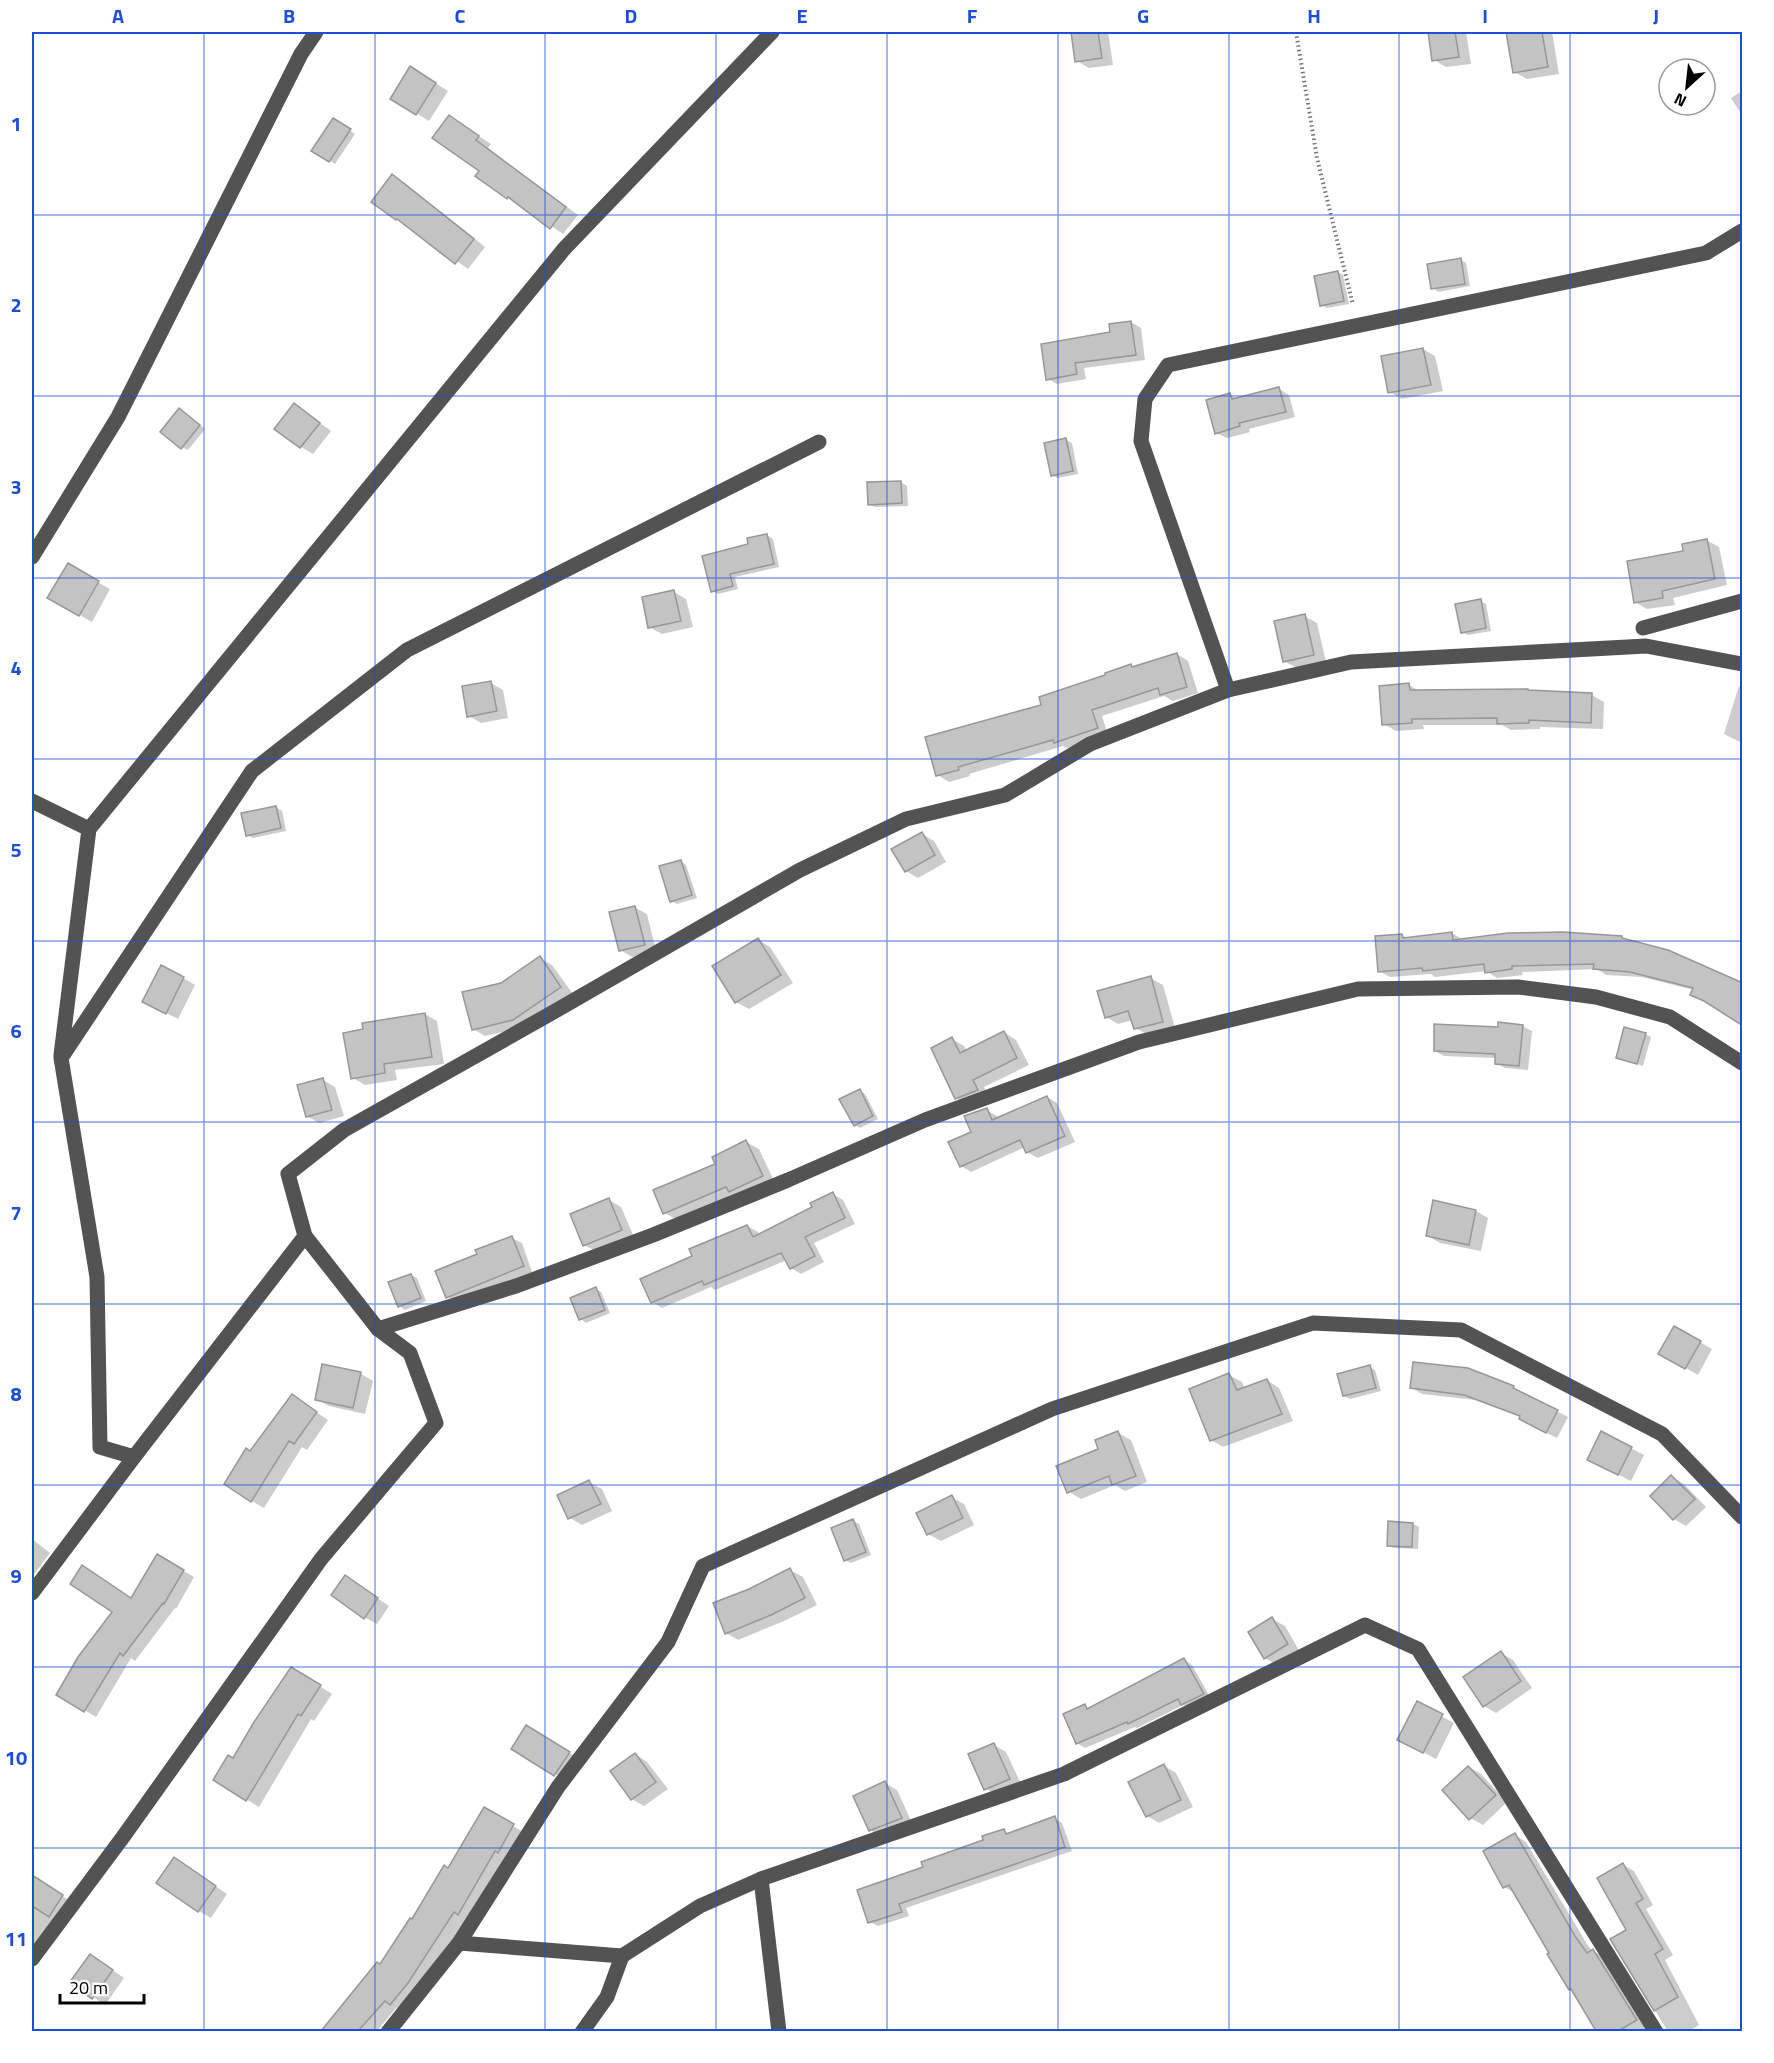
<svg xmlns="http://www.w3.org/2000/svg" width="1774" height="2063" viewBox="0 0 1774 2063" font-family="'Titillium Web',sans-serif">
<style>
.shadow{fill:#0003}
.building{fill:#c3c3c3;stroke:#979797;stroke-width:1.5}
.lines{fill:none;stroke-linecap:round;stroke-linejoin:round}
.path{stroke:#757575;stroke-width:4;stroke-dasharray:1.5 3;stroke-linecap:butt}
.minor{stroke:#535353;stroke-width:15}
.grid{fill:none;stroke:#1d4ed8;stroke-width:1.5;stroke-opacity:0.55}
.neatline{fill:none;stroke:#1d4ed8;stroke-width:2}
.grid-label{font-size:20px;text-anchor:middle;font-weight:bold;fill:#1d4ed8}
</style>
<rect width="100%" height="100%" fill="#fff"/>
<g class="shadow">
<polygon points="1072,32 1108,32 1113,65 1089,68 1077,61"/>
<polygon points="1429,32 1466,32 1471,64 1446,67 1434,60"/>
<polygon points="1508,32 1552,32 1559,74 1527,79 1514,72"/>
<polygon points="423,75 448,91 429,121 392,98"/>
<polygon points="1742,91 1742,115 1731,98"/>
<polygon points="450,117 491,144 488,148 578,215 563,234 478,176 481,171"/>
<polygon points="333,120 355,134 335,164 313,150"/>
<polygon points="392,176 405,183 485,247 468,269 397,219"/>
<polygon points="1461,260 1466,263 1470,286 1438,292 1433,288"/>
<polygon points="1338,272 1343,275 1349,304 1327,308 1322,305"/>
<polygon points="1131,322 1141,328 1145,360 1084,368 1086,379 1057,384 1048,379"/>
<polygon points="1423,349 1435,356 1443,391 1402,399 1390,392"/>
<polygon points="1279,389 1289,395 1295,417 1249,429 1250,432 1227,438 1216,433 1230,395 1238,399"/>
<polygon points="295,405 331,431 313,454 301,447"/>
<polygon points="185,413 205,429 188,450 182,447"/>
<polygon points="1066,440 1072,443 1078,474 1058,478 1052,475"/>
<polygon points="901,482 907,486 908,506 875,507 869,504"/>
<polygon points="767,535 773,539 779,567 735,577 738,589 718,594 712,591 750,546"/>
<polygon points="1706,540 1719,547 1727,585 1673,598 1675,605 1647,609 1635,602 1685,553"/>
<polygon points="68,565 110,589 92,622 50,598"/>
<polygon points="674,592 686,599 693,627 662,634 649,627"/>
<polygon points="1480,601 1486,604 1491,631 1468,635 1462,632"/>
<polygon points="1304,616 1317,623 1326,662 1297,668 1284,661"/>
<polygon points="1177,654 1188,661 1198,693 1173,701 1164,696 1102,716 1108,735 1067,748 1063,746 969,774 970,776 949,782 938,775 1107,676 1130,666 1134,668"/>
<polygon points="491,683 503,690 508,718 481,723 469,716"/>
<polygon points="1409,685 1419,691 1592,695 1604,702 1603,729 1540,727 1540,729 1511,730 1502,725 1423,725 1424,729 1396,731 1384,724"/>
<polygon points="1739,686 1742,687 1742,743 1724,734"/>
<polygon points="276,807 282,811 286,831 253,838 247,835"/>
<polygon points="922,834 934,841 946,862 918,878 906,871"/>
<polygon points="681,861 686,865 697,898 677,904 671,901"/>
<polygon points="634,907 647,914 656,951 632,957 620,950"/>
<polygon points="1452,933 1463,940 1742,984 1713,1006 1692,995 1694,990 1642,977 1606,975 1597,969 1522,972 1523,975 1497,978 1486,971 1435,977 1431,974 1390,977 1379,971 1402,935 1409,939"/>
<polygon points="758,940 770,947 793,983 749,1009 736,1002 714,966"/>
<polygon points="540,958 552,965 573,994 524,1027 485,1036 473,1029 502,985"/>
<polygon points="183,978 195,985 178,1019 155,1007"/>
<polygon points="1150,978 1163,985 1175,1028 1148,1035 1136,1028 1133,1020 1118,1024 1106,1017"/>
<polygon points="425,1014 437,1021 444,1064 395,1070 397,1080 365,1085 353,1078"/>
<polygon points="1522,1026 1532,1031 1528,1070 1505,1068 1496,1063 1496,1058 1444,1056 1435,1051 1499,1028"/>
<polygon points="1004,1032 1016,1040 1029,1065 984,1087 989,1097 969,1105 956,1098 952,1039 964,1046 967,1051"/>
<polygon points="1645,1034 1651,1037 1643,1066 1617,1057"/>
<polygon points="323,1080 335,1087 344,1116 319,1123 307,1116"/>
<polygon points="859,1090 865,1094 878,1119 860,1128 855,1125"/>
<polygon points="1047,1097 1057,1103 1075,1142 1038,1158 1027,1152 1025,1147 971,1172 961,1166 973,1133 986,1110 997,1116 998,1119"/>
<polygon points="746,1142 759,1149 775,1183 677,1220 665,1213 717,1165"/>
<polygon points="833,1194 843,1200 855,1224 814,1243 824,1262 801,1274 791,1268 787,1260 715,1290 711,1287 662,1308 652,1302 694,1257 747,1226 758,1232 759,1236 814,1207"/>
<polygon points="609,1200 621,1207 634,1237 597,1252 584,1245"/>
<polygon points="1435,1202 1476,1211 1488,1218 1481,1251 1440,1243 1428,1236"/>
<polygon points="512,1238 522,1243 532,1272 457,1302 447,1297 479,1255"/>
<polygon points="411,1275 417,1278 426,1301 405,1310 399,1306"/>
<polygon points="596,1289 601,1292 610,1313 586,1323 581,1319 572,1299"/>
<polygon points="1675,1328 1712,1349 1698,1375 1660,1353"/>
<polygon points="1370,1367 1375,1370 1381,1391 1350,1399 1344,1396"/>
<polygon points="1468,1369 1514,1387 1523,1394 1568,1417 1557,1438 1531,1425 1521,1417 1476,1400 1422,1394 1412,1388"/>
<polygon points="361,1374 373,1381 365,1414 329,1406 316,1399"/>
<polygon points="1229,1375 1242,1382 1245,1389 1267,1380 1279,1388 1293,1421 1223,1447 1211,1440"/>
<polygon points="292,1396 328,1420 307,1450 302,1447 264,1508 252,1501 251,1452"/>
<polygon points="1118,1433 1131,1440 1147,1482 1125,1491 1115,1485 1081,1499 1069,1492 1100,1449"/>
<polygon points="1602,1433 1644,1455 1631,1481 1601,1466"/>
<polygon points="1672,1477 1684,1484 1706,1507 1686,1526 1674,1519"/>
<polygon points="589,1482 602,1489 612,1511 582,1525 570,1518"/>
<polygon points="951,1497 964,1504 974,1525 941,1541 928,1534"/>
<polygon points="853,1521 859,1524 871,1555 851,1563 845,1560"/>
<polygon points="1390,1522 1413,1524 1419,1527 1418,1549 1394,1548 1388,1545"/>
<polygon points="32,1539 50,1553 32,1577"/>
<polygon points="158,1556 194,1577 176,1609 175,1608 135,1661 131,1658 96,1717 58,1694 114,1612 132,1599"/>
<polygon points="790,1570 803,1577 817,1605 784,1621 738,1640 726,1633 750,1590"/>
<polygon points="346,1577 389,1606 377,1624 364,1617"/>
<polygon points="1272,1619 1285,1626 1300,1652 1277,1665 1265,1658"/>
<polygon points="1501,1653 1513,1660 1532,1688 1496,1713 1484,1706"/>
<polygon points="1184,1660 1192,1665 1211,1699 1191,1709 1183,1705 1137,1728 1135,1727 1085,1748 1077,1743 1085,1706 1090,1709"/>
<polygon points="304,1676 332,1694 314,1721 311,1719 259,1807 215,1780"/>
<polygon points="1417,1703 1454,1723 1436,1759 1411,1746"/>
<polygon points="526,1727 581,1760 567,1781 513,1749"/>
<polygon points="994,1745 1006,1752 1022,1786 998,1796 985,1788"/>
<polygon points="635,1754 647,1762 668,1789 644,1806 632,1799"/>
<polygon points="1164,1766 1176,1773 1193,1807 1159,1823 1147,1816"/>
<polygon points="1469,1767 1481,1774 1507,1802 1483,1825 1470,1818"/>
<polygon points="885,1783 897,1790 913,1825 883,1837 870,1830"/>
<polygon points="484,1809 525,1833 420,1989 403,2011 397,2007 376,2032 319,2032 381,1966 449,1870"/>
<polygon points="1054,1818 1062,1823 1072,1851 906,1908 909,1916 878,1926 870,1922 925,1868 985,1841 1004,1831 1010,1834"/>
<polygon points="1515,1835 1526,1842 1587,1944 1592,1951 1605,1957 1651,2032 1597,2032 1575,1991 1570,1989 1516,1893 1504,1887"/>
<polygon points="1623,1865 1634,1871 1653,1905 1646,1909 1673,1955 1665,1960 1699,2025 1687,2032 1667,2030 1612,1940 1628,1930"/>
<polygon points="186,1866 227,1894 211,1918 199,1911"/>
<polygon points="36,1879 72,1902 32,1959 32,1886"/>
<polygon points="102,1963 124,1978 105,2005 71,1982"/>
</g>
<g class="building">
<polygon points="1071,32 1098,32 1102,58 1075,62"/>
<polygon points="1428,32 1455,32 1459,57 1432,61"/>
<polygon points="1506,32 1542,32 1548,67 1513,73"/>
<polygon points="410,66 436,83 416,115 390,99"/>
<polygon points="449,115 479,136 476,140 566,207 550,229 508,197 507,199 475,176 479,171 432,138"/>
<polygon points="333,118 351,129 329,162 311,151"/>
<polygon points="392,174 474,239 455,264 397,219 396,220 371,202"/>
<polygon points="1461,258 1465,284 1431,289 1427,264"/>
<polygon points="1338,271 1344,301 1320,306 1314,276"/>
<polygon points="1131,321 1136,355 1075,363 1077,374 1046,380 1041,344 1110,332 1109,324"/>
<polygon points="1423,348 1431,385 1388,393 1381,356"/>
<polygon points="1279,387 1286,412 1239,423 1240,426 1215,434 1206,400 1230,393 1232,399"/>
<polygon points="294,403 320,423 300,448 274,429"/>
<polygon points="179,408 200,425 181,449 160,432"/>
<polygon points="1066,438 1073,471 1051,476 1044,443"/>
<polygon points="901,481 902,503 868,505 867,482"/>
<polygon points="767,534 774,564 730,574 733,586 711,592 702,556 748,544 747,538"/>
<polygon points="1707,539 1715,579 1662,591 1663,598 1634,603 1627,561 1683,551 1682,544"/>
<polygon points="68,563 99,581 79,616 47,598"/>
<polygon points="674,590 681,621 648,628 642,597"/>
<polygon points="1481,599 1486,628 1461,633 1455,604"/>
<polygon points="1305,614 1314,655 1283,662 1274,621"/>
<polygon points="1177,653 1187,687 1160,695 1158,688 1092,710 1098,728 1054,743 1053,740 958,767 959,770 936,776 925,737 1041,705 1039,697 1105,675 1105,673 1131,664 1132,667"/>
<polygon points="491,681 497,711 467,717 462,686"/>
<polygon points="1409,683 1410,690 1528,689 1528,690 1592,693 1591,723 1529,720 1529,723 1497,724 1497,718 1412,719 1412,723 1382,725 1379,686"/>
<polygon points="276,806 281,828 246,836 241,813"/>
<polygon points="922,832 935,855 905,872 891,849"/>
<polygon points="681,860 692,895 670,902 659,866"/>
<polygon points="635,906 645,945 619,951 609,912"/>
<polygon points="1452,932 1453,940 1508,933 1563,932 1622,936 1622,938 1668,950 1743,983 1743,1026 1704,1001 1690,995 1693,988 1630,972 1593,969 1594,964 1512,966 1512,969 1485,973 1484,964 1423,971 1422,968 1378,972 1375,936 1402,934 1403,938"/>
<polygon points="758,938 781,975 735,1003 712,966"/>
<polygon points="540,956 561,987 513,1020 472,1030 462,992 501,983"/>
<polygon points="161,965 184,977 166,1014 142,1002"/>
<polygon points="1151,976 1163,1022 1134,1029 1128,1011 1105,1018 1097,991"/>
<polygon points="425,1013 432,1057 384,1064 385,1073 351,1079 343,1033 363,1029 362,1023"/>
<polygon points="1498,1022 1523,1025 1519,1066 1495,1064 1495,1054 1434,1051 1434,1024 1498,1027"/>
<polygon points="1624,1027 1646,1033 1637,1064 1616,1058"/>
<polygon points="1004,1031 1017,1058 973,1080 978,1090 955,1099 931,1048 952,1037 960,1053"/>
<polygon points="323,1078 332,1110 306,1117 297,1085"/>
<polygon points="860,1089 873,1116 854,1126 839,1099"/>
<polygon points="1047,1096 1065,1136 1026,1153 1020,1140 960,1167 948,1142 971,1132 964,1116 987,1108 992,1120"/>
<polygon points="746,1140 763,1176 729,1192 726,1187 663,1214 653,1190 715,1164 712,1157"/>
<polygon points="833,1192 845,1218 805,1237 815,1256 790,1269 781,1253 704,1285 702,1281 651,1303 640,1279 692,1256 689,1249 747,1225 753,1237 812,1207 810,1203"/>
<polygon points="609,1198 622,1230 583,1246 570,1214"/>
<polygon points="1433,1200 1476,1210 1469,1245 1426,1236"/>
<polygon points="512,1236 524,1266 446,1298 435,1271 477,1254 475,1250"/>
<polygon points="411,1274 421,1298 398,1307 388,1282"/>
<polygon points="596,1287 605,1310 579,1320 570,1298"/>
<polygon points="1674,1326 1701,1341 1685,1369 1658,1354"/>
<polygon points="1413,1362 1468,1368 1514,1386 1513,1388 1558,1410 1546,1433 1519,1419 1520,1416 1464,1395 1410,1388"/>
<polygon points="322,1364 361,1372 353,1408 315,1400"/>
<polygon points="1370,1365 1376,1388 1343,1396 1337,1374"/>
<polygon points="1229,1373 1237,1390 1267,1379 1282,1414 1210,1441 1189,1389"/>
<polygon points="292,1394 317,1412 294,1444 289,1441 251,1502 224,1484 246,1448 250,1451"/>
<polygon points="1118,1431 1136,1476 1112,1485 1109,1476 1067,1493 1056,1466 1098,1449 1095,1440"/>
<polygon points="1601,1431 1632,1447 1618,1475 1587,1460"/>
<polygon points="1671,1475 1695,1499 1673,1520 1650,1496"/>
<polygon points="589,1480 601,1504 568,1519 557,1495"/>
<polygon points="952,1495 963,1518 927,1535 916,1513"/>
<polygon points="853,1519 866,1552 844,1561 831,1528"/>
<polygon points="1388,1521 1413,1523 1412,1547 1387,1546"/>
<polygon points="157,1554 184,1570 164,1604 163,1603 123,1656 120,1653 84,1712 56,1695 78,1657 112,1612 70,1584 82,1565 131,1598"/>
<polygon points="790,1568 805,1598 771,1615 725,1634 713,1603 749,1589"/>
<polygon points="345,1575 378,1598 364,1619 331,1595"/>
<polygon points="1272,1617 1288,1644 1264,1659 1248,1632"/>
<polygon points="1501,1651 1521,1681 1483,1707 1463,1677"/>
<polygon points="1184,1658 1204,1694 1181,1705 1178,1699 1128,1724 1127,1722 1076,1744 1063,1714 1085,1704 1087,1709"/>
<polygon points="291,1667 321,1685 301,1716 298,1714 246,1801 213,1780 228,1755 233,1758 254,1722"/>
<polygon points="1417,1701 1443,1714 1423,1753 1397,1740"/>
<polygon points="526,1725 570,1752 554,1776 511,1749"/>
<polygon points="994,1743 1010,1779 984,1790 968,1754"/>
<polygon points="635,1753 656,1782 631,1800 610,1771"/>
<polygon points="1164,1764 1181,1800 1146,1817 1128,1782"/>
<polygon points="1468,1766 1496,1795 1469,1820 1442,1790"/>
<polygon points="885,1781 902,1818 869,1831 853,1796"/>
<polygon points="484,1807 514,1824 498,1853 495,1851 458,1915 454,1912 408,1983 390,2005 385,2001 358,2031 321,2031 377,1962 380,1964 410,1918 412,1919 444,1865 448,1868"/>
<polygon points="1055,1816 1065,1847 899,1904 902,1912 868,1923 857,1890 923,1867 921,1862 983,1840 982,1836 1004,1829 1006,1834"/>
<polygon points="1515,1833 1575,1936 1587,1953 1593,1949 1637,2020 1618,2031 1596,2031 1571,1989 1569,1990 1547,1954 1549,1953 1509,1885 1503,1888 1483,1851"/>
<polygon points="174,1857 216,1886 198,1912 156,1883"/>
<polygon points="1623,1863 1643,1899 1636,1903 1663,1949 1655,1954 1678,1997 1654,2011 1610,1939 1626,1930 1597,1878"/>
<polygon points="32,1875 63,1895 49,1917 32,1906"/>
<polygon points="90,1954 113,1970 92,1999 69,1983"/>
</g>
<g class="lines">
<polyline class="path" points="1296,32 1317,158 1353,305"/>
<g class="minor">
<polyline points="32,557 118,417 301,54 316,32"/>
<polyline points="1643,628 1742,601"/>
<polyline points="1228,690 1141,441 1145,399 1168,365 1706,253 1742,231"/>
<polyline points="32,801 89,829"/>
<polyline points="61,1055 89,829 564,249 772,32"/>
<polyline points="378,1329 516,1286 653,1235 788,1180 925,1120 1139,1042 1358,989 1518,987 1596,997 1670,1017 1742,1063"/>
<polyline points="134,1457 100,1447 97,1277 61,1058 252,771 407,650 819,442"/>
<polyline points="32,1593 134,1457 305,1236"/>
<polyline points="761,1879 779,2032"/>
<polyline points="459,1943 622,1956 700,1906 761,1879 1064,1774 1365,1625 1418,1649 1656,2032"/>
<polyline points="32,1959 123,1837 321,1559 436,1423 410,1353 378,1329 305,1236 288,1174 344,1130 550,1014 800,870 906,819 1005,795 1090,744 1228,690 1351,662 1646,646 1742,664"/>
<polyline points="388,2032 459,1943 558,1787 668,1642 703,1566 1052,1409 1313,1323 1461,1330 1662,1434 1742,1517"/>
<polyline points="582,2032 607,1997 622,1956"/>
</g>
</g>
<path class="grid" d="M 204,32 L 204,2032M 375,32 L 375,2032M 545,32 L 545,2032M 716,32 L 716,2032M 887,32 L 887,2032M 1058,32 L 1058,2032M 1229,32 L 1229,2032M 1399,32 L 1399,2032M 1570,32 L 1570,2032M 32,215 L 1742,215M 32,396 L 1742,396M 32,578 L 1742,578M 32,759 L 1742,759M 32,941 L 1742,941M 32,1122 L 1742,1122M 32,1304 L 1742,1304M 32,1485 L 1742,1485M 32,1667 L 1742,1667M 32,1848 L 1742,1848"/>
<rect width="1774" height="2063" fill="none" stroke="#ffffff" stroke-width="66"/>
<g transform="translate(1687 87) rotate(207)"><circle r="28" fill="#ffffff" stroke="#999999" stroke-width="1.5"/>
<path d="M0-4.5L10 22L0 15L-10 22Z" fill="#000000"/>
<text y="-9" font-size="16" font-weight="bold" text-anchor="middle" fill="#000000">N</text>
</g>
<path d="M60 1994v9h84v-9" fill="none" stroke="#000000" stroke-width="3"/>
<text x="69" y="1994" font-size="18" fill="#000000" stroke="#ffffff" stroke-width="4.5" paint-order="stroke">20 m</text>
<rect x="33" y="33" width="1708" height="1997" class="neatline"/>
<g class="grid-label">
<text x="118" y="23">A</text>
<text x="289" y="23">B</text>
<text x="460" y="23">C</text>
<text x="631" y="23">D</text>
<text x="802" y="23">E</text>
<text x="972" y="23">F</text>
<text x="1143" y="23">G</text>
<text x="1314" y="23">H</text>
<text x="1485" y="23">I</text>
<text x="1656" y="23">J</text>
<text x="16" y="131">1</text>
<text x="16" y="312">2</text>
<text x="16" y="494">3</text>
<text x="16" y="675">4</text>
<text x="16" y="857">5</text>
<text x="16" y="1038">6</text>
<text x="16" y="1220">7</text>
<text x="16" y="1401">8</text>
<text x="16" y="1583">9</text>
<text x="16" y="1765">10</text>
<text x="16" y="1946">11</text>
</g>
</svg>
